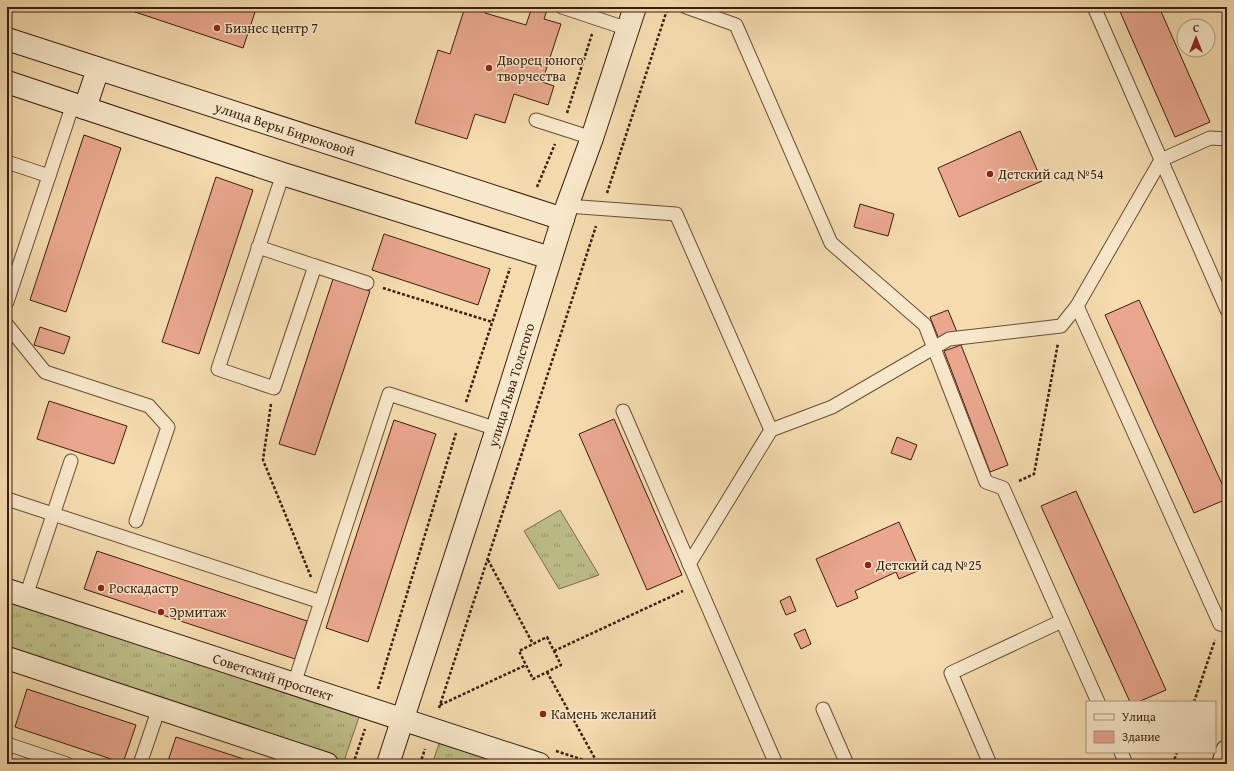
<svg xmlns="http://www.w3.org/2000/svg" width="1234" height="771" viewBox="0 0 1234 771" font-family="'Gentium Book Plus',serif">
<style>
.grass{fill:url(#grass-tufts);stroke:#7c6f4c}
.building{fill:#eaa78e;stroke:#3a1e0e}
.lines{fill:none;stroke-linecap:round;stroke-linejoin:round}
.lane-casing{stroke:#694e36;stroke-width:15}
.secondary-casing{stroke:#3a1e0e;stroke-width:24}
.path{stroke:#3a1e0e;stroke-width:2.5;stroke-dasharray:3 2;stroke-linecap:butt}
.lane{stroke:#f8e8cb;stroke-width:13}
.secondary{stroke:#f8e8cb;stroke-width:22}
.poi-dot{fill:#8f2418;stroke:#f8e8cb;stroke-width:1.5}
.labels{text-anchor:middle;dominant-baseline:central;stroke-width:3;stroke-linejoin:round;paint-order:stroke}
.poi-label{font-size:14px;fill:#3a1e0e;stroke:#f8e8cb;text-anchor:start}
.street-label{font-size:14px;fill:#3a1e0e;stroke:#f8e8cb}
</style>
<defs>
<pattern id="grass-tufts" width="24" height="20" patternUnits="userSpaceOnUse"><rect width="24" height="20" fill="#bec089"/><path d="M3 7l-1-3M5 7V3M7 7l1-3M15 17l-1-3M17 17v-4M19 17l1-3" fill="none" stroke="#9b9b6e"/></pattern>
</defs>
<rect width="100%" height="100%" fill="#f5dcaf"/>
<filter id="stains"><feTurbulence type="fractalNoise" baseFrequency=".005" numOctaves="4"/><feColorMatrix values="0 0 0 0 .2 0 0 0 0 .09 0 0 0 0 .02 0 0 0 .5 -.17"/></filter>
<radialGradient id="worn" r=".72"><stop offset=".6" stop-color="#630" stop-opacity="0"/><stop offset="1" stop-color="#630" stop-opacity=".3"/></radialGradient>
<g class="grass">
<polygon points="560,510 599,575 559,589 524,531"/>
<polygon points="7,597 360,714 344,761 7,650"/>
<polygon points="440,741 508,764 432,764"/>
</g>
<g class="building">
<polygon points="120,7 252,7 256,9 243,48"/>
<polygon points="465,7 486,7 485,13 526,25 532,7 548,7 544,19 561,24 542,82 554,86 548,105 514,94 505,123 475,114 467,139 415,123 438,50 450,54"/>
<polygon points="1118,7 1159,7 1210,122 1175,137"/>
<polygon points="1020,131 1042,181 959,217 938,168"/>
<polygon points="84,135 121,148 66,312 30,300"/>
<polygon points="216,177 253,190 199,354 162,342"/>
<polygon points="860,204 894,214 888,236 854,227"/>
<polygon points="384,234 490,269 478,305 372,270"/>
<polygon points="333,279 370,291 315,455 279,444"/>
<polygon points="1139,300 1227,495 1227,499 1194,513 1105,315"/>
<polygon points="948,310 957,332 939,339 930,317"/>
<polygon points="40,327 70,337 64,354 34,345"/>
<polygon points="961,345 1008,465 990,472 944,351"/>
<polygon points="49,401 127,426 114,464 37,439"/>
<polygon points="614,419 682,575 647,590 579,434"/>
<polygon points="394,420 436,434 368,642 326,628"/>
<polygon points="897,437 917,445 911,460 891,453"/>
<polygon points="1076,491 1166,690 1138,702 1130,702 1041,506"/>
<polygon points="899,522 920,570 899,579 896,572 855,591 858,598 837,607 816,559"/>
<polygon points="97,551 307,621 295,659 84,589"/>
<polygon points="790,596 796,611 786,615 780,601"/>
<polygon points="805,629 811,644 801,649 794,634"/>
<polygon points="27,689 136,725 123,763 15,727"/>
<polygon points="176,737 259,764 167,764"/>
</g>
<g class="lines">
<defs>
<g id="lane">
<polyline points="562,7 628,29"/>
<polyline points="686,7 736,25 831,243 925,325 986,482 1003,488 1098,702"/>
<polyline points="1094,7 1227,310"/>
<polyline points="536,120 592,138"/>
<polyline points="1227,139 1210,138 1161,160 1077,306 1220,624 1227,626"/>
<polyline points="7,162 49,176"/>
<polyline points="567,206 676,214 771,430"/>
<polyline points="258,247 315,266 274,388 218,369 283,174"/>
<polyline points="315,266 367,283"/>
<polyline points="7,302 73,104"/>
<polyline points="7,325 45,372 149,406 168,427 136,521"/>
<polyline points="623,411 776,764"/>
<polyline points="7,499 321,602"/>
<polyline points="689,564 771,430 832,407 949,339 1061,326 1077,306"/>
<polyline points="26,596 71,461"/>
<polyline points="294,684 389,394 497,429"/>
<polyline points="823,709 847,764"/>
<polyline points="7,744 67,764"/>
<polyline points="1121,752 1126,764"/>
<polyline points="140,764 159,708"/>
<polyline points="990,764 951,673 1062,621"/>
</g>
<g id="secondary">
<polyline points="7,39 563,219"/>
<polyline points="7,82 283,174 550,258"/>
<polyline points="85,108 98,69"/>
<polyline points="7,590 539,764"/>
<polyline points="7,658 327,764"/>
<polyline points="388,764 497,429 567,206 592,138 635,7"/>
<polyline points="1223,764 1227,751"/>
</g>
</defs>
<use href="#lane" class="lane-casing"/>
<use href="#secondary" class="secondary-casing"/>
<g class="path">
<polyline points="567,113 592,34"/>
<polyline points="537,187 555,144"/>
<polyline points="607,193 668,7"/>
<polyline points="383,288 492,322"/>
<polyline points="466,402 510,268"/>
<polyline points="271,404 263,460 311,577"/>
<polyline points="1019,481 1034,474 1058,343"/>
<polyline points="488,560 533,644"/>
<polygon points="547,637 561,665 533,679 519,651"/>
<polyline points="554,651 683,591"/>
<polyline points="547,672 598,764"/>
<polyline points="378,689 456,433"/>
<polyline points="1194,702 1215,640"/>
<polyline points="440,705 526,665"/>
<polyline points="439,708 596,226"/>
<polyline points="556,751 596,764"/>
<polyline points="353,764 365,729"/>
<polyline points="420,764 425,749"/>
<polyline points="1173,764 1177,752"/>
</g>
<use href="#lane" class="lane"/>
<use href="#secondary" class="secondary"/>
</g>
<g class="poi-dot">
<circle cx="217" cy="28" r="4"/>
<circle cx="489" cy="68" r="4"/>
<circle cx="990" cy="174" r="4"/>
<circle cx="868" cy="565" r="4"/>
<circle cx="101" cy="588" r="4"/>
<circle cx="161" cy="612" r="4"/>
<circle cx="543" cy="714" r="4"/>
</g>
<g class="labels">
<g class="poi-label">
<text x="225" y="28">Бизнес центр 7</text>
<text x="497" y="60">Дворец юного<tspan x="497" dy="16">творчества</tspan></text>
<text x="998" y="174">Детский сад №54</text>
<text x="876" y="565">Детский сад №25</text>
<text x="109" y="588">Роскадастр</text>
<text x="169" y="612">Эрмитаж</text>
<text x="551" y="714">Камень желаний</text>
</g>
<g class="street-label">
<text transform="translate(285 129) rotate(18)">улица Веры Бирюковой</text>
<text transform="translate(511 385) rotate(-73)">улица Льва Толстого</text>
<text transform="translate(273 677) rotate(18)">Советский проспект</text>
</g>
</g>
<rect width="1234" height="771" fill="none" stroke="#f5dcaf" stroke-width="24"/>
<rect x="8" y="8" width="1218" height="755" fill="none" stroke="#3a1e0e" stroke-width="2"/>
<rect x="12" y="12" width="1210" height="747" fill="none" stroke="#3a1e0e"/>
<rect x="1086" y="701" width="130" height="52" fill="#f8e8cb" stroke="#ac977f"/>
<rect x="1094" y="714" width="20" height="6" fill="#f8e8cb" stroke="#ac977f"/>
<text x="1122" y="721" font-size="12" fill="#3a1e0e">Улица</text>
<rect x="1094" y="731" width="20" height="12" fill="#eaa78e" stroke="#ac977f"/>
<text x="1122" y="741" font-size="12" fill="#3a1e0e">Здание</text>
<g transform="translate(1196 38)"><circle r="19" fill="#f8e8cb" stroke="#ac977f"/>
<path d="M0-3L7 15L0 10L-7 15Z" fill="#8f2418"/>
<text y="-6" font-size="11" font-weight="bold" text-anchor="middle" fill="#3a1e0e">С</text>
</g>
<rect width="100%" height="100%" filter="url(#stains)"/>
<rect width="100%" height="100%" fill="url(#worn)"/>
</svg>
